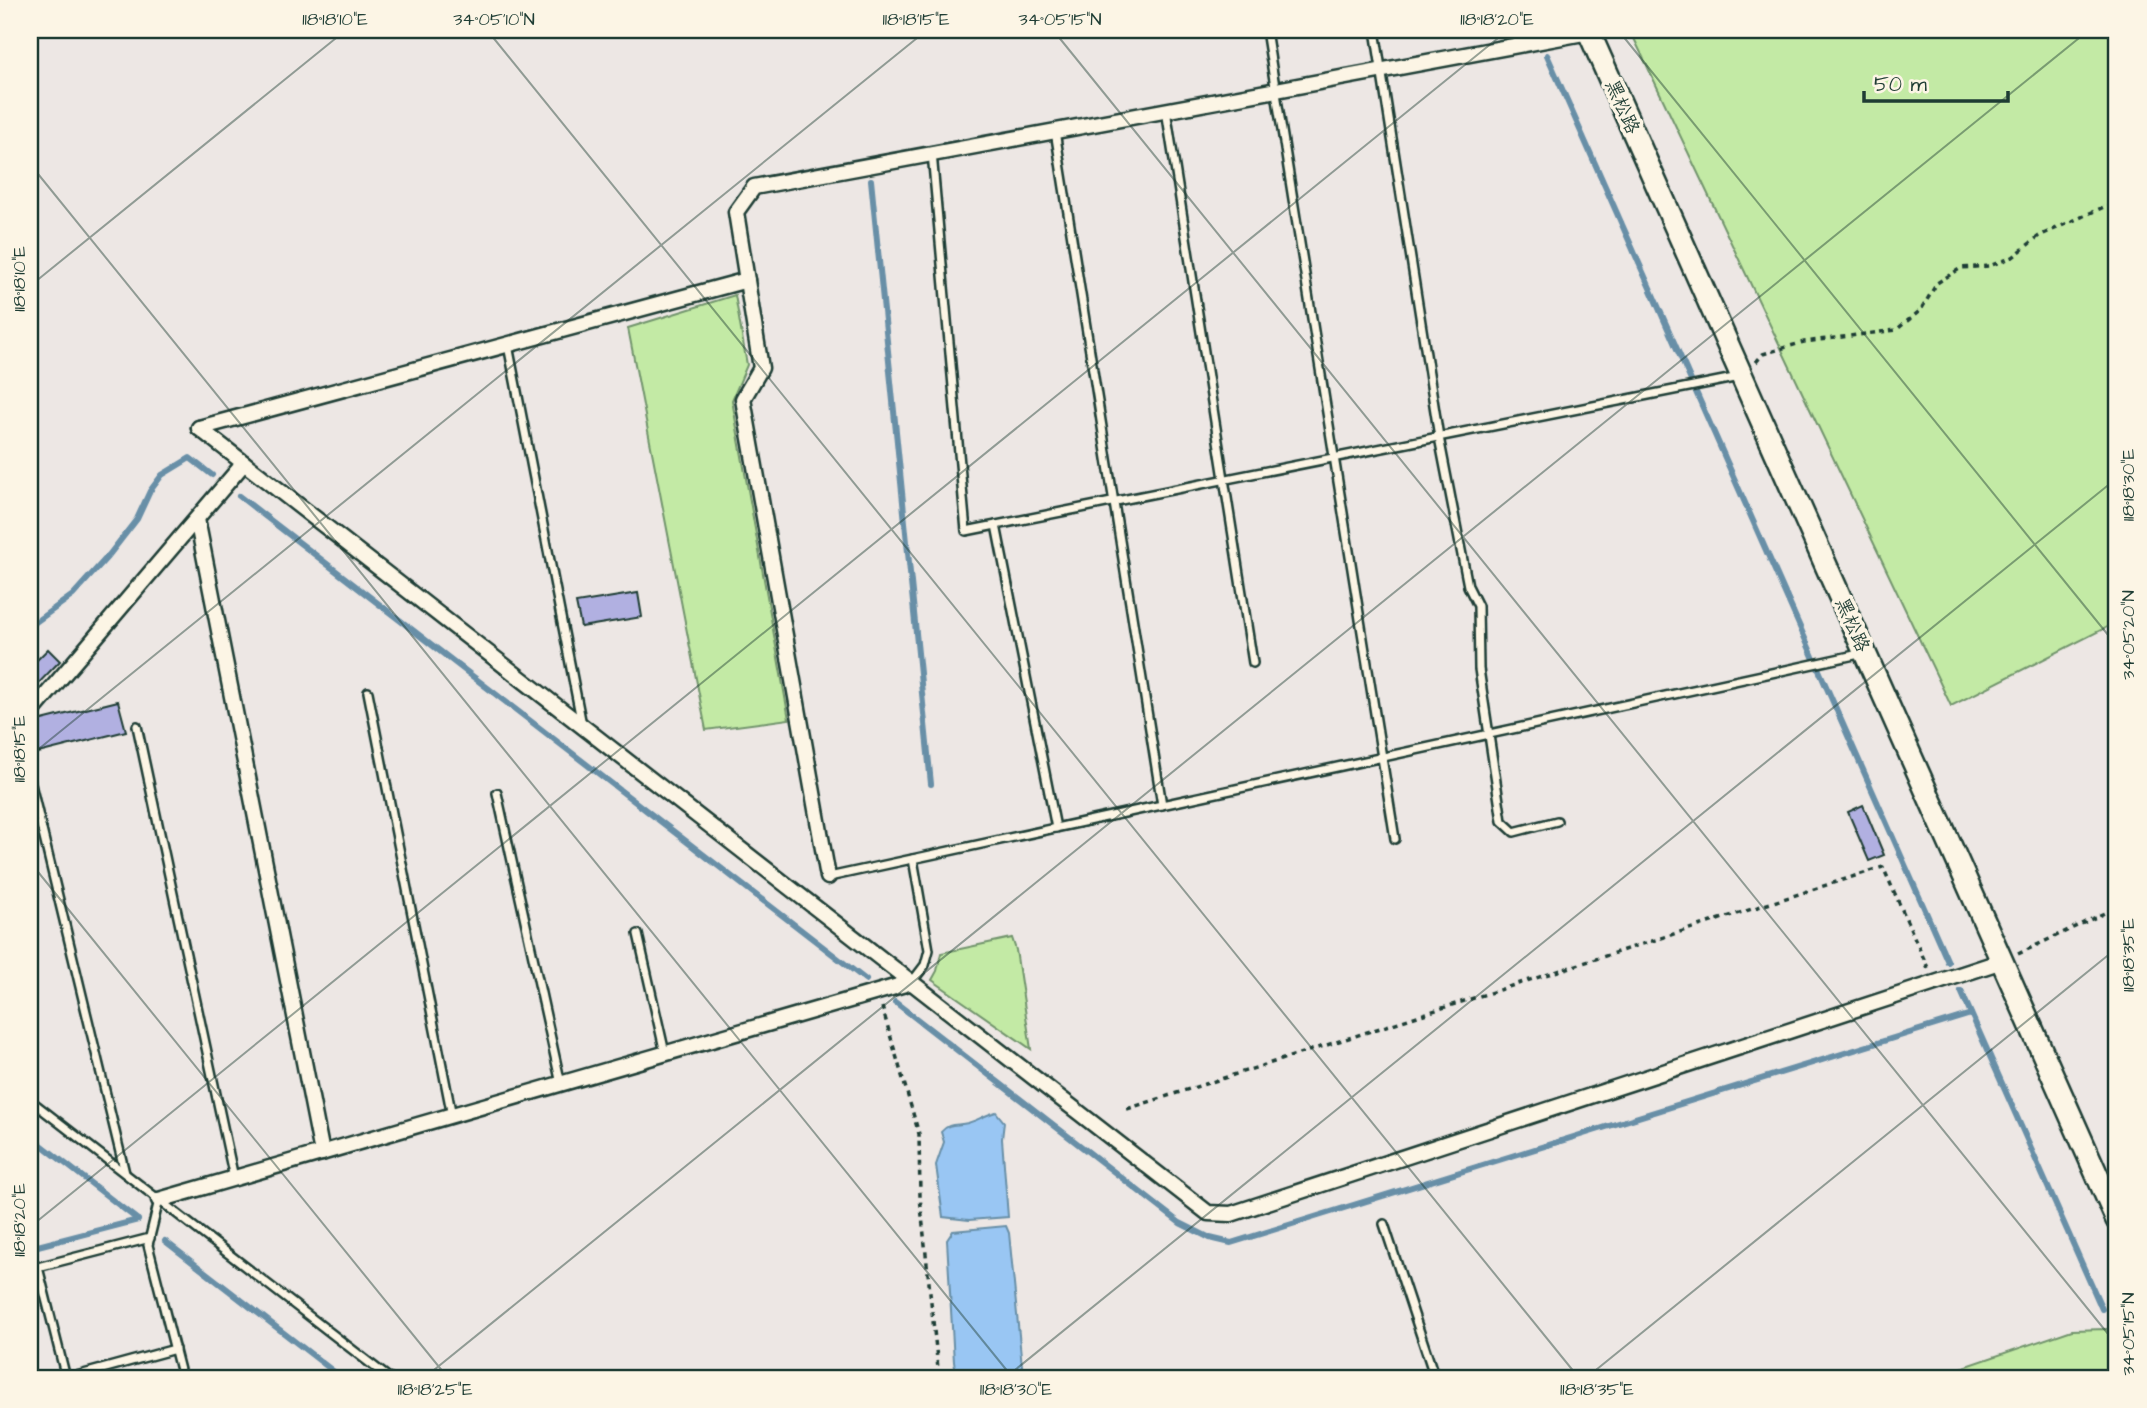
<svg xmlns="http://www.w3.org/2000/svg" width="2147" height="1408" viewBox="0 0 2147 1408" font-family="'Architects Daughter','LXGW WenKai TC',sans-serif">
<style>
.green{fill:#c3eaa5;stroke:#71946c;stroke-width:2}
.water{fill:#99c6f3;stroke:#688fa7;stroke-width:2}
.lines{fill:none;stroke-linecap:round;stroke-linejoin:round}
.stream{stroke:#688fa7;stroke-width:6}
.building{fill:#b1b0e1;stroke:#1f3d34;stroke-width:2}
.lane-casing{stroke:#1f3d34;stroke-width:12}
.street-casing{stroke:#1f3d34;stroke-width:19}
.secondary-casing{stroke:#1f3d34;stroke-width:26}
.path{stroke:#1f3d34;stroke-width:3.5;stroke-dasharray:5 5;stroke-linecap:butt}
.lane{stroke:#fcf5e5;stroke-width:7}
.street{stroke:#fcf5e5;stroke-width:14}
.secondary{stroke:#fcf5e5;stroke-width:21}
.ticks{fill:none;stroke:#1f3d34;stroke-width:2;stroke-opacity:0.45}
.labels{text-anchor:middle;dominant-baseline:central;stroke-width:7;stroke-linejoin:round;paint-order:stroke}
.street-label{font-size:19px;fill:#1f3d34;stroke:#fcf5e5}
.neatline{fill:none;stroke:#1f3d34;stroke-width:2.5}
.ticks-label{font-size:18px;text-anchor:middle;fill:#1f3d34}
</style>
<rect width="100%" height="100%" fill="#ede7e4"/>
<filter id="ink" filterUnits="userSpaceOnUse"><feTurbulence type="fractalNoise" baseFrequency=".0143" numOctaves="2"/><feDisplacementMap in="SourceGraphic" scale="14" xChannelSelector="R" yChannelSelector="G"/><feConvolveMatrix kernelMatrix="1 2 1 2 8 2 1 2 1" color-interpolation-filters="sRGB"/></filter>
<g filter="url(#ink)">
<g class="green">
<polygon points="1630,30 2117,30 2117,622 1951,706"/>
<polygon points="735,295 747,365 732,400 789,719 706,730 628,328"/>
<polygon points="1012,938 1016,950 1031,1049 932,980 937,971 941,953"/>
<polygon points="2106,1329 2117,1330 2117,1376 2112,1378 1932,1378 2072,1330"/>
</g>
<g class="water">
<path d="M 996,1112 L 1004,1122 L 1002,1139 L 1008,1217 L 969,1220 L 943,1217 L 936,1165 L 944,1142 L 941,1132 C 949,1122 957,1126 968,1123 C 977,1120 986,1115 996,1112 Z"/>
<polygon points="1006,1226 1009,1233 1022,1366 1019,1378 963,1378 956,1373 954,1362 947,1240 953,1231"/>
</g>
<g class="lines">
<g class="stream">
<polyline points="1547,55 1948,962"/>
<polyline points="871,180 931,784"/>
<polyline points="239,496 866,980"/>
<polyline points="30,626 73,595 109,555 137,519 150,491 162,475 190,458 212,475"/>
<polyline points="1961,991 2102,1309"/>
<polyline points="895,1002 1180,1223 1210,1238 1231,1243 1971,1014"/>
<polyline points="30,1136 138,1220"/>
<polyline points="165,1241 342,1378"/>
<polyline points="30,1248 138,1220"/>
</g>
</g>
<g class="building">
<polygon points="638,593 642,617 581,627 576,603"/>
<polygon points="48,649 60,661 30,692 30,667"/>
<polygon points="118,701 126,731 38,753 30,723"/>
<polygon points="1863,805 1884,855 1869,861 1848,812"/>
</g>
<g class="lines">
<defs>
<g id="lane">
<polyline points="1266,30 1395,839"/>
<polyline points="1375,30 1439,437 1468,586 1478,606 1479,669 1502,821 1514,832 1557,821"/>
<polyline points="1166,110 1253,663"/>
<polyline points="1055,131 1162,805"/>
<polyline points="932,153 966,531 1739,377"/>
<polyline points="508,345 582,725"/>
<polyline points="996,525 1056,828"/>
<polyline points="368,692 452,1116"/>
<polyline points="137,726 234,1178"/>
<polyline points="30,780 125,1173"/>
<polyline points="497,793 561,1084"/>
<polyline points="829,877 1864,653"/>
<polyline points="638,934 665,1053"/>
<polyline points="912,982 925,965 929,950 913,859"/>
<polyline points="30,1100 389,1378"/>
<polyline points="159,1200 148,1245 182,1378"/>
<polyline points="1384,1224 1435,1378"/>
<polyline points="38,1267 66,1378"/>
<polyline points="30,1269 150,1238"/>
<polyline points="69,1378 175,1349"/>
</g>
<g id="street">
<polyline points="199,428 1208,1213 1231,1214 2002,961"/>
<polyline points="199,428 747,280"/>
<polyline points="197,519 322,1153"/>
<polyline points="30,714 244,463"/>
<polyline points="828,877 743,399 761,368 736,212 754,187 1589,32"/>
<polyline points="159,1200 912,982"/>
</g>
<polyline id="secondary" points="1588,30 2117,1220"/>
</defs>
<use href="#lane" class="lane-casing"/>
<use href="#street" class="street-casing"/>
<use href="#secondary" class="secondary-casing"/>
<g class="path">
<polyline points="1756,362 1763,354 1804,342 1896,330 1921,310 1937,283 1961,268 1989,266 2013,257 2039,236 2117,201"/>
<polyline points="2018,954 2117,907"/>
<polyline points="882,1007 919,1134 920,1197 939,1378"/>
<polyline points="1127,1109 1883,867 1928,968"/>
</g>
<use href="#lane" class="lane"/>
<use href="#street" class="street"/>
<use href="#secondary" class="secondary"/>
</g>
</g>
<path class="ticks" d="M 487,30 L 1579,1378M 1053,30 L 2117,1345M 1618,30 L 2117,646M 30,164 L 1013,1378M 30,286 L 346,30M 30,756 L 927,30M 30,862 L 448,1378M 30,1227 L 1508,30M 424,1378 L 2089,30M 1005,1378 L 2117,478M 1586,1378 L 2117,948"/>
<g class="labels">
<g class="street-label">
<text transform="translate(1622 107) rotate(66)">黑松路</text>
<text transform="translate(1852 625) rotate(66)">黑松路</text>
</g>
</g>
<rect width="2147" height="1408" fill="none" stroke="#fcf5e5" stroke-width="77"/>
<path d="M1864 91v10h144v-10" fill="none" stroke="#1f3d34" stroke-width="3.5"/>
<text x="1874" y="91" font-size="21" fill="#1f3d34" stroke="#fcf5e5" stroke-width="5" paint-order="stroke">50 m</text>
<rect x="38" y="38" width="2070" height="1332" class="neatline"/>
<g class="ticks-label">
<text x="335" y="25">118°18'10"E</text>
<text x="494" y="25">34°05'10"N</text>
<text x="916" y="25">118°18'15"E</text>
<text x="1060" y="25">34°05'15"N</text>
<text x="1497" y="25">118°18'20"E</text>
<text transform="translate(19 279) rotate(-90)" y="6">118°18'10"E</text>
<text transform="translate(2128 485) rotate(-90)" y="6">118°18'30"E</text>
<text transform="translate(2128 635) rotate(-90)" y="6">34°05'20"N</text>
<text transform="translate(19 749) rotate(-90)" y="6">118°18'15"E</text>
<text transform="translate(2128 955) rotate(-90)" y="6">118°18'35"E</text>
<text transform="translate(19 1220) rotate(-90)" y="6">118°18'20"E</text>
<text transform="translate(2128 1334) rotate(-90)" y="6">34°05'15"N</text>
<text x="435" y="1395">118°18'25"E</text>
<text x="1016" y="1395">118°18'30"E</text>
<text x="1597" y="1395">118°18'35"E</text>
</g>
</svg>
